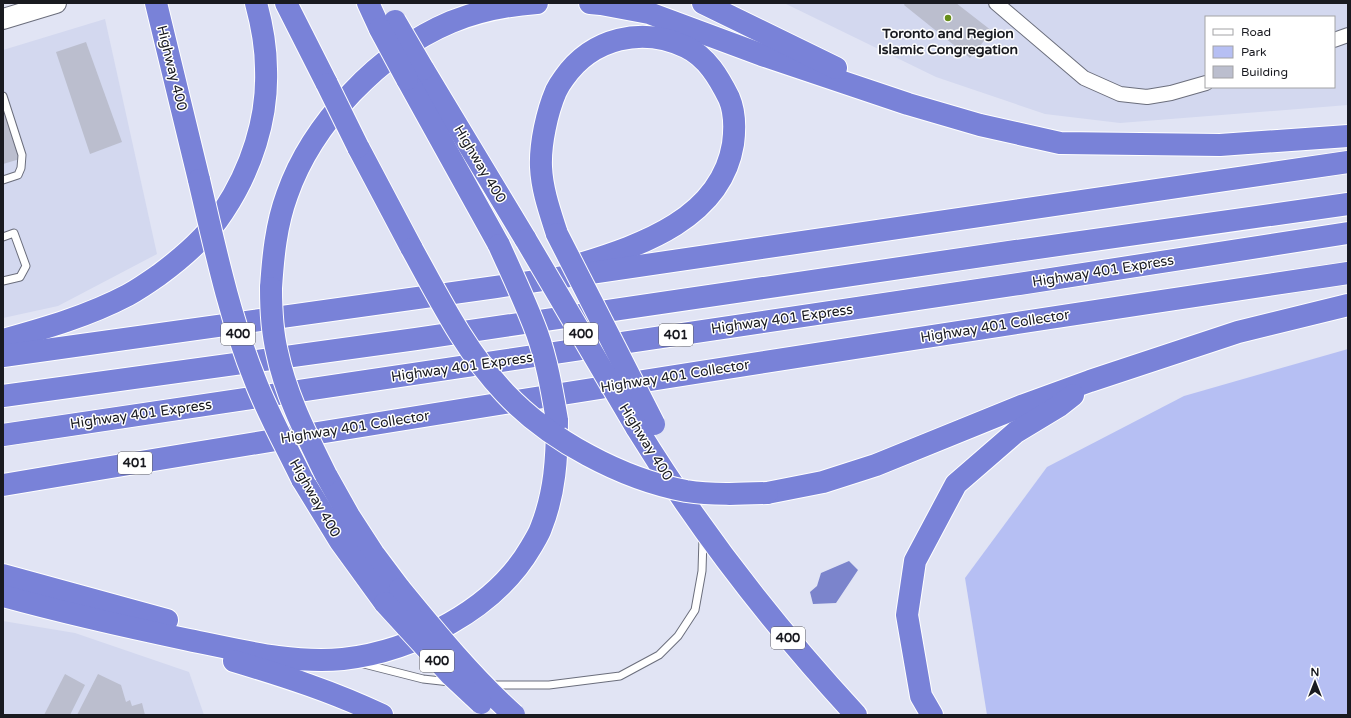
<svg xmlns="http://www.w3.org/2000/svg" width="1351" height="718" viewBox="0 0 1351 718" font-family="'Varela Round',sans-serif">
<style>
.built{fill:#d3d8ef;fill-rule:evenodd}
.green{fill:#b6bff3}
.water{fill:#7b84cc}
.building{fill:#bbbece}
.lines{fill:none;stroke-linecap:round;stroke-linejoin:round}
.service-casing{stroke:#6b6e7c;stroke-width:9}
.minor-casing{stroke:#6b6e7c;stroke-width:16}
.secondary-casing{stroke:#6b6e7c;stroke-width:22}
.motorway-casing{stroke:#fff;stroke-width:24}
.service{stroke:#fff;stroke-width:7}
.minor{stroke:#fff;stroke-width:14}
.secondary{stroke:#fff;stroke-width:20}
.motorway{stroke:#7982d8;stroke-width:22}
.motorway-bridge-casing{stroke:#fff;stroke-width:24;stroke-linecap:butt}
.motorway-bridge{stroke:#7982d8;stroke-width:22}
.poi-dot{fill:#678e1a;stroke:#fff;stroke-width:1.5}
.labels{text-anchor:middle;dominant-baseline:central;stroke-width:3;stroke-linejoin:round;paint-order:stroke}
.shield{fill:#fff;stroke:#5e5f63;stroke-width:1}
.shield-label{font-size:13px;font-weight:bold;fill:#191a20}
.poi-label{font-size:14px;font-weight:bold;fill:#191a20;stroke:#fff}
.street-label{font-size:14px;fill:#191a20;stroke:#fff}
</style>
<rect width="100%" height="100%" fill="#e1e4f4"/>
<g class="built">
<path d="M 784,3 L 1348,3 L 1348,105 L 1120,123 L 1045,114 L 936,77 ZM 1206,17 L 1334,17 L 1334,87 L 1206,87 Z"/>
<polygon points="105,19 157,254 58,306 3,318 3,50"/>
<polygon points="3,621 75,633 189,672 204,715 3,715"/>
</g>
<polygon class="green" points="1348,349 1348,715 987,715 965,578 1047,467 1184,396"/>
<polygon class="water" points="849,561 858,570 836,603 813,604 810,592 817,586 821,573"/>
<g class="building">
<polygon points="905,3 956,3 992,31 970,58 904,5"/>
<polygon points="86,42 122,142 90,154 56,52"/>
<polygon points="3,106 20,159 3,164"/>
<polygon points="65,674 85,685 70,715 44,715"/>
<polygon points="98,674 121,685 126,702 130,700 132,706 142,703 145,715 77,715"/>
</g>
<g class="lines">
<defs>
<g id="service">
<polyline points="3,96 22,155 21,168 18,175 3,180"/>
<polyline points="3,237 14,233 26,266 20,277 3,281"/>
<polyline points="360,663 423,679 450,682"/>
<polyline points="490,685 549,685 620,676 659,655 678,636 695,610 702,571 703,538"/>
</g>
<g id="minor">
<polyline points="996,3 1084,78 1120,94 1147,97 1171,93 1206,83"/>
<polyline points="1334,40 1348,35"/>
</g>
<polyline id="secondary" points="3,19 56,3"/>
<g id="motorway">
<polyline points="156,3 199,180"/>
<polyline points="286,3 327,84"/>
<polyline points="368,3 380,29"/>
<polyline points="590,3 601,4 649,13 762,55 908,104 980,125 1060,143 1220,145 1348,136"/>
<polyline points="703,3 836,68"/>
<polyline points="423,69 526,240"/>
<polyline points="407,79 499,245"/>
<polyline points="358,147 412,249"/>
<path d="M 557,234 C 550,212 542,190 541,167 C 540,144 547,112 556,91 C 558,87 561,82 564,78 C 592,38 642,26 686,47 C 707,57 719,78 729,98 C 735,112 735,129 733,144 C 721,218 642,245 580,264"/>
<path d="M 271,288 C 273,257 276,225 287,195 C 312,123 380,52 451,22 C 478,11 508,5 537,3"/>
<path d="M 3,340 C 46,328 88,316 128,295 C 139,289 149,282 159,275 C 182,258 207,237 223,212 C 251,170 268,119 266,69 C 266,46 262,25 256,3"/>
<polyline points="3,356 496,287 1348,162"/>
<polyline points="3,396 416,339 1016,251 1348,204"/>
<path d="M 636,427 C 699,530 774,626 856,715"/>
<polyline points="3,435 1019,284 1348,233"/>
<polyline points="326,475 349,516 373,553 400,589"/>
<polyline points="302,479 340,541 385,603"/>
<path d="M 3,485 C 451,410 899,340 1348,273"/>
<polyline points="767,493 823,482 876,465 1024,405 1090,381 1238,332 1348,305"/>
<polyline points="3,575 167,620"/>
<path d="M 3,596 C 65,613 127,627 189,640 C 239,650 292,664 343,659 C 414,651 495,609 531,547 C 535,540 539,534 541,528 C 555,493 557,458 557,420"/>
<path d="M 234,661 C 284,676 334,692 382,715"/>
<polyline points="932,715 921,696 907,615 915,561 956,484 1016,432 1059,406 1073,395"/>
</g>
</defs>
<use href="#service" class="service-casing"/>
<use href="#minor" class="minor-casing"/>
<use href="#secondary" class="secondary-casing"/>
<use href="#motorway" class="motorway-casing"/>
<use href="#service" class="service"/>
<use href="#minor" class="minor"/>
<use href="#secondary" class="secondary"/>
<use href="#motorway" class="motorway"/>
<defs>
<g id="motorway-bridge">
<polyline points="395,21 423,69"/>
<polyline points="380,29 407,79"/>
<polyline points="327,84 358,147"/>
<path d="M 199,180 C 215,248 229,315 255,380 C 268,414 286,446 302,479"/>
<polyline points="557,234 654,424"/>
<polyline points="526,240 636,427"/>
<path d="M 499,245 C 512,274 526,303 537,333 C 547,361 552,391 557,420"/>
<path d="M 412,249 C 439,298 465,351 505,393 C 549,440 622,479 686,491 C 712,495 740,494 767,493"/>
<path d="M 271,288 C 271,310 272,331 277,352 C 286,396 307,436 326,475"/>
<path d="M 400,589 C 436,633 472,677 514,715"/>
<polyline points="385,603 451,675 481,703"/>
</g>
</defs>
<use href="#motorway-bridge" class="motorway-bridge-casing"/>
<use href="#motorway-bridge" class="motorway-bridge"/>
</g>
<circle class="poi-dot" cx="948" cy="18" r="4"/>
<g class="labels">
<g class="shield">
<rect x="221" y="323" width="34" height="22" rx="3"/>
<rect x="564" y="323" width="34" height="22" rx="3"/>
<rect x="659" y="324" width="34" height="22" rx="3"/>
<rect x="118" y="452" width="34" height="22" rx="3"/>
<rect x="771" y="627" width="34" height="22" rx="3"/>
<rect x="420" y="650" width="34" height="22" rx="3"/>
</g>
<g class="shield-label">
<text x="238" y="334">400</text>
<text x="581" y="334">400</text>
<text x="676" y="335">401</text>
<text x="135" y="463">401</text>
<text x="788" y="638">400</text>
<text x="437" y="661">400</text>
</g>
<g class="poi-label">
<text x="948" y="33">Toronto and Region<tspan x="948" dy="16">Islamic Congregation</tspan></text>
</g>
<g class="street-label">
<text transform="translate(172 68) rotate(76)">Highway 400</text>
<text transform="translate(480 164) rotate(59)">Highway 400</text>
<text transform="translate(1103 271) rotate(-9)">Highway 401 Express</text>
<text transform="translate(782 319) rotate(-8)">Highway 401 Express</text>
<text transform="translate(995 326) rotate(-9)">Highway 401 Collector</text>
<text transform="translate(462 367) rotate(-8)">Highway 401 Express</text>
<text transform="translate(675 376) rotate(-9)">Highway 401 Collector</text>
<text transform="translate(141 414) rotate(-8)">Highway 401 Express</text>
<text transform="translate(355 427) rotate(-9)">Highway 401 Collector</text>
<text transform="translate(646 442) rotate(58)">Highway 400</text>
<text transform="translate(315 498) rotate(60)">Highway 400</text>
</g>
</g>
<rect width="1351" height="718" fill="none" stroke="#191a20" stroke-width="8"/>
<rect x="1205" y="16" width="130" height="72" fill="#ffffff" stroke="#a3a3a6"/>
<rect x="1213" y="29" width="20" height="6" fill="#ffffff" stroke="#a3a3a6"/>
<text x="1241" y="36" font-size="12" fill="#191a20">Road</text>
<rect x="1213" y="46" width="20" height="12" fill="#b6bff3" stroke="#a3a3a6"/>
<text x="1241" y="56" font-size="12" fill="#191a20">Park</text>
<rect x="1213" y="66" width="20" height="12" fill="#bbbece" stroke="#a3a3a6"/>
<text x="1241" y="76" font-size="12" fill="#191a20">Building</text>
<g transform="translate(1315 682)" stroke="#ffffff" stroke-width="3" paint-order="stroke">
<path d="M0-3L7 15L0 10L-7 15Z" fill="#191a20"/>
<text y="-6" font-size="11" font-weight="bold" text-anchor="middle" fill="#191a20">N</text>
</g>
</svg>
